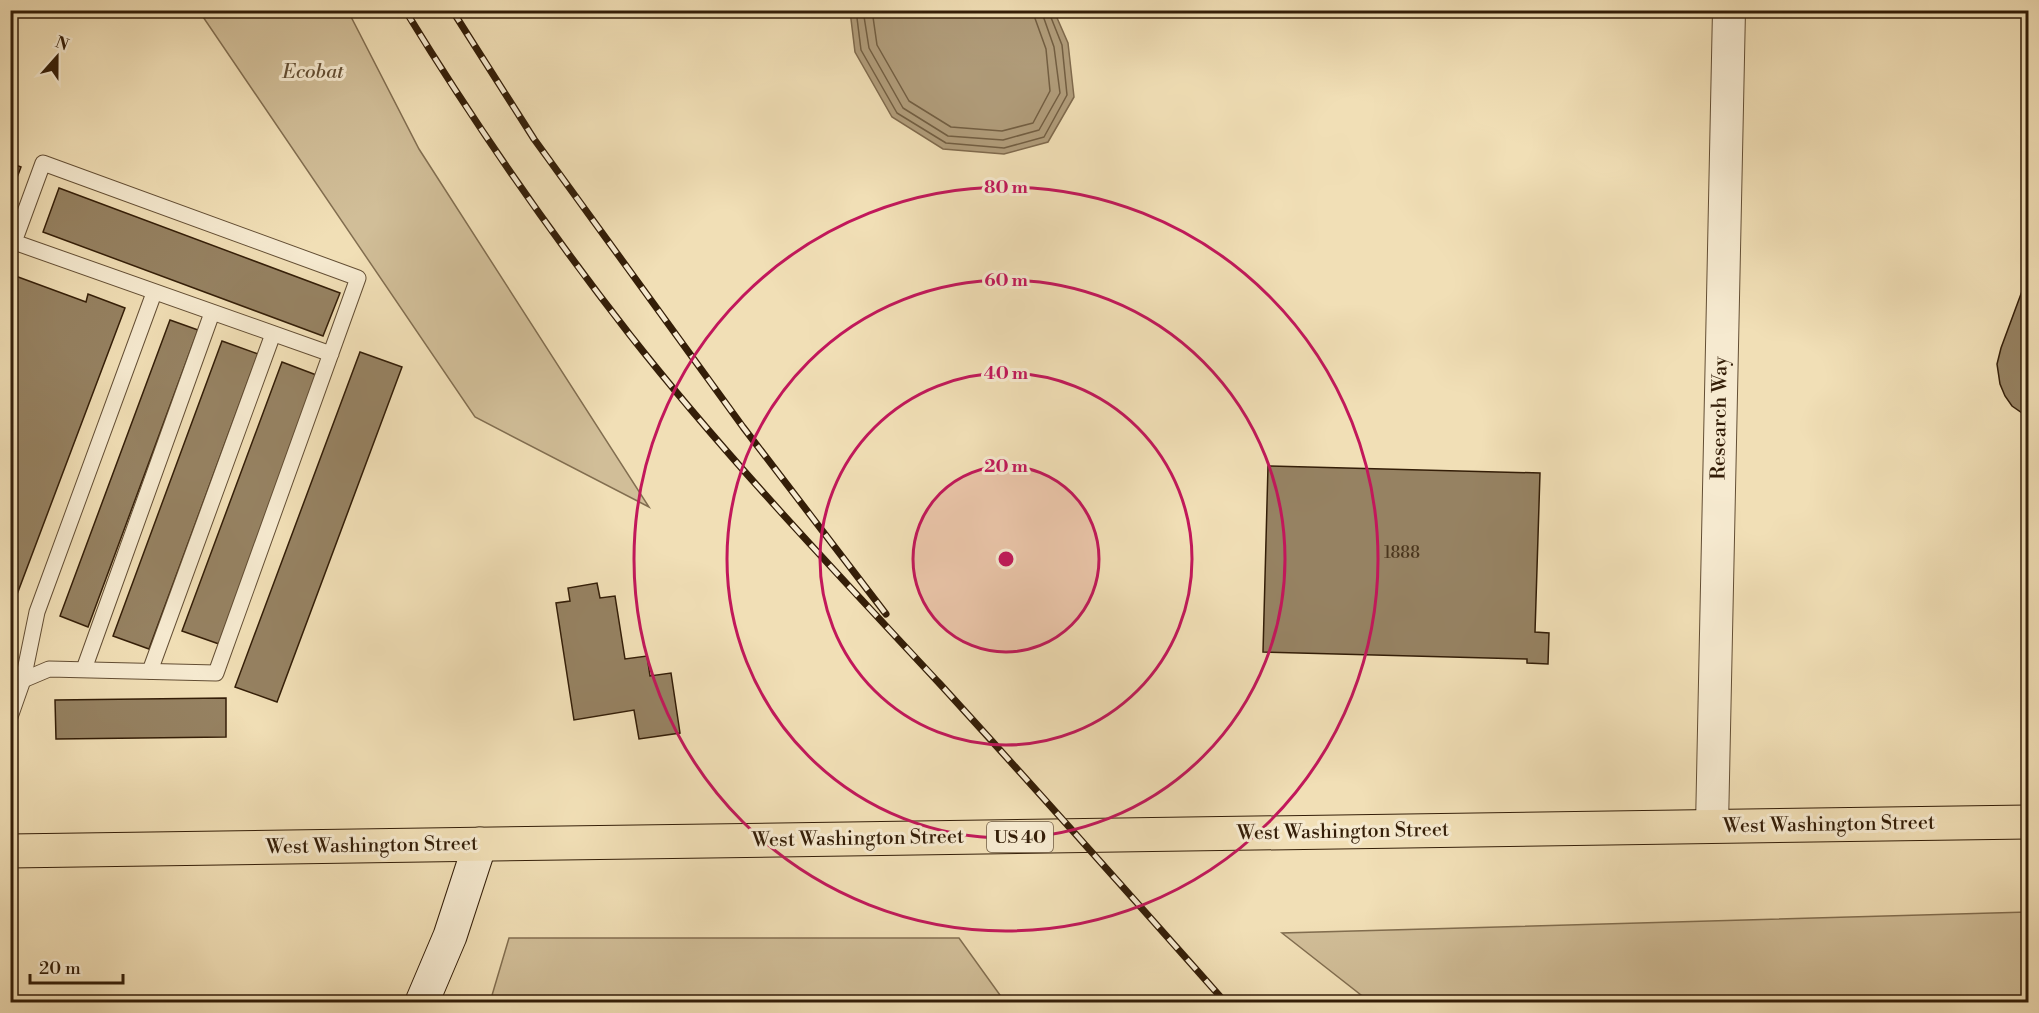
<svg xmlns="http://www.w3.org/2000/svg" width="2039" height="1013" viewBox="0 0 2039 1013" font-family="'Libre Bodoni',serif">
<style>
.green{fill:#d1be98;stroke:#826e50;stroke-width:1.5}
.water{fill:#b19d7b;stroke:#7f6a4d;stroke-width:1.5}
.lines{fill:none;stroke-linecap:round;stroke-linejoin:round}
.shore{stroke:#725e42;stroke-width:1.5}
.building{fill:#968262;stroke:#341e08;stroke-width:1.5}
.lane-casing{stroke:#634e34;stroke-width:17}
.street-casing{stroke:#634e34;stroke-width:34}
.secondary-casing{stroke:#341e08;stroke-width:35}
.primary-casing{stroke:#341e08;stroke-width:35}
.lane{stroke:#f6ead0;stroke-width:15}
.street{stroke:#f6ead0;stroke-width:32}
.secondary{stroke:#f6ead0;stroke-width:33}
.primary{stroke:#f1dfb6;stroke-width:33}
.rail-casing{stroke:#341e08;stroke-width:7}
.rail{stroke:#f6ead0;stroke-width:4.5;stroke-dasharray:14;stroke-linecap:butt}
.ring{fill:none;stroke:#c2185b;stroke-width:3}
.labels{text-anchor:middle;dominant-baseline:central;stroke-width:6;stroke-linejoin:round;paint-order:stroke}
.number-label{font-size:16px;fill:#4c371e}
.shield{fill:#f6ead0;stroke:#6e5b44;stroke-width:1.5}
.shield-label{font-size:18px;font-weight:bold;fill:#341e08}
.park-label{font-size:20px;font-style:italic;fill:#634e33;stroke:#f6ead0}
.street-label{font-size:20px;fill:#341e08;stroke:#f6ead0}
.centre{fill:#c2185b;stroke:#f6ead0;stroke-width:3}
.ring-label{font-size:18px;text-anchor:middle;font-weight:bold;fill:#c2185b;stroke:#f6ead0;stroke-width:6;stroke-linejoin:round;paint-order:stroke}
</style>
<rect width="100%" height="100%" fill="#f1dfb6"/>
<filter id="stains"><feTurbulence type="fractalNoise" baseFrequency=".00333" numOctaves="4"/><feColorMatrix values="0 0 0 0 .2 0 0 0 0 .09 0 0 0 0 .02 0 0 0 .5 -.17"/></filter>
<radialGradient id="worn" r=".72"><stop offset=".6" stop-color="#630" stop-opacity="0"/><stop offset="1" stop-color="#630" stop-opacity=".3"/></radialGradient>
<g class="green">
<polygon points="199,11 348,11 419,149 649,507 475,417"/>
<polygon points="2028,912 2028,1002 1370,1002 1282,933"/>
<polygon points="509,938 959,938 1005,1002 490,1002"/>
</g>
<polygon class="water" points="850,11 1054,11 1068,43 1074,97 1048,142 1004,154 943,149 892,117 855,52"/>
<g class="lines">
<g class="shore">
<polyline points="856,10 861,50 897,113 946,143 1004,148 1044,137 1067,95 1062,45 1048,10"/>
<polyline points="863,10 869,48 903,108 948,136 1003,140 1039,130 1060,93 1054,47 1041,10"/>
<polyline points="872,10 877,45 909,101 951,127 1002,131 1033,123 1050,91 1046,49 1032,10"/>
</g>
</g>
<g class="building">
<polygon points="10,163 21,167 10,196"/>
<polygon points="59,188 340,293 323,336 43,232"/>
<polygon points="10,274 86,302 88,294 125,308 16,597 10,595"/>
<polygon points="2028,275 2028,417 2012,406 2005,396 2000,384 1997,364 2001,348"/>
<polygon points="170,320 198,330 88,627 60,616"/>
<polygon points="222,341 258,354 149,649 113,636"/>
<polygon points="360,352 402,367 277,702 235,687"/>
<polygon points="282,362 319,376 219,644 182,631"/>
<polygon points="1268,466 1540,473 1535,632 1549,633 1548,664 1527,663 1527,659 1263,652"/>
<polygon points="597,583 600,598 615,596 625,659 647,656 650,676 671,673 680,733 639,739 634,710 574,720 556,603 570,601 568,588"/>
<polygon points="226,698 226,737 56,739 55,700"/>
</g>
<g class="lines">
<defs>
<g id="lane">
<polyline points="84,669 212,313"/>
<polyline points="150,671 273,334"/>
<polyline points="10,675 23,680 49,669 216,673 358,278 43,163 14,242 331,354"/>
<polyline points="10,717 23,680 37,612 154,293"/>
</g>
<polyline id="street" points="1712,826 1729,10"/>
<polyline id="secondary" points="422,1002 450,936 480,844"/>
<polyline id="primary" points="10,851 2028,822"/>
</defs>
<use href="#lane" class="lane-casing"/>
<use href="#street" class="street-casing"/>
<use href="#secondary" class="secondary-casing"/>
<use href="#primary" class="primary-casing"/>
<use href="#lane" class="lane"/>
<use href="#street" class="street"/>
<use href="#secondary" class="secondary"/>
<use href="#primary" class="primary"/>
<defs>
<g id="rail">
<path d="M 405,10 C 474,123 549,231 630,335 C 726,457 834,570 940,684 C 1036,789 1131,896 1225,1002"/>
<polyline points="452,10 534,139 743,427 886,614"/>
</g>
</defs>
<use href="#rail" class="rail-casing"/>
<use href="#rail" class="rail"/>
</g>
<circle cx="1006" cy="559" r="93" fill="#c2185b" fill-opacity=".12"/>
<g class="ring">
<circle cx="1006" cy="559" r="93"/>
<circle cx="1006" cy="559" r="186"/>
<circle cx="1006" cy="559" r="279"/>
<circle cx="1006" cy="559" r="372"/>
</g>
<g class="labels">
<g class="number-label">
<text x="1402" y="553">1888</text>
</g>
<rect class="shield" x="987" y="822" width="66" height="30" rx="4.5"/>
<g class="shield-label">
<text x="1020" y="837">US 40</text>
</g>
<g class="park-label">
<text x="313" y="72">Ecobat</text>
</g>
<g class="street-label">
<text transform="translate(1720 418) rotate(-89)">Research Way</text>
<text transform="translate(1829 825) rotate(-1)">West Washington Street</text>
<text transform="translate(1343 832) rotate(-1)">West Washington Street</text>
<text transform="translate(858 839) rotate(-1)">West Washington Street</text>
<text transform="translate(372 846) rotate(-1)">West Washington Street</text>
</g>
</g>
<circle cx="1006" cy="559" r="9" class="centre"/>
<g class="ring-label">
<text x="1006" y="193">80 m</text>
<text x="1006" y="286">60 m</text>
<text x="1006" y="379">40 m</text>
<text x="1006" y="472">20 m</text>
</g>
<rect width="2039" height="1013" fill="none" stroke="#f1dfb6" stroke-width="36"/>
<rect x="12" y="12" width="2015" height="989" fill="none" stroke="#341e08" stroke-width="3"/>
<rect x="18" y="18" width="2003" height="977" fill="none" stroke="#341e08" stroke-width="1.5"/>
<g transform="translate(57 57) rotate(21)" stroke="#f6ead0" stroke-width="4.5" paint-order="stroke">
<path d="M0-4.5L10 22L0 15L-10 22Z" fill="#341e08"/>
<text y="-9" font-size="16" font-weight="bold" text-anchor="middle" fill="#341e08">N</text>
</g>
<path d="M30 974v9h93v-9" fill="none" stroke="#341e08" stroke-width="3"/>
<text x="39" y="974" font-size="18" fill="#341e08" stroke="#f6ead0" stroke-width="4.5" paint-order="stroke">20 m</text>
<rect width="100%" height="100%" filter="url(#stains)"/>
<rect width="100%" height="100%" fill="url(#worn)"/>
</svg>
